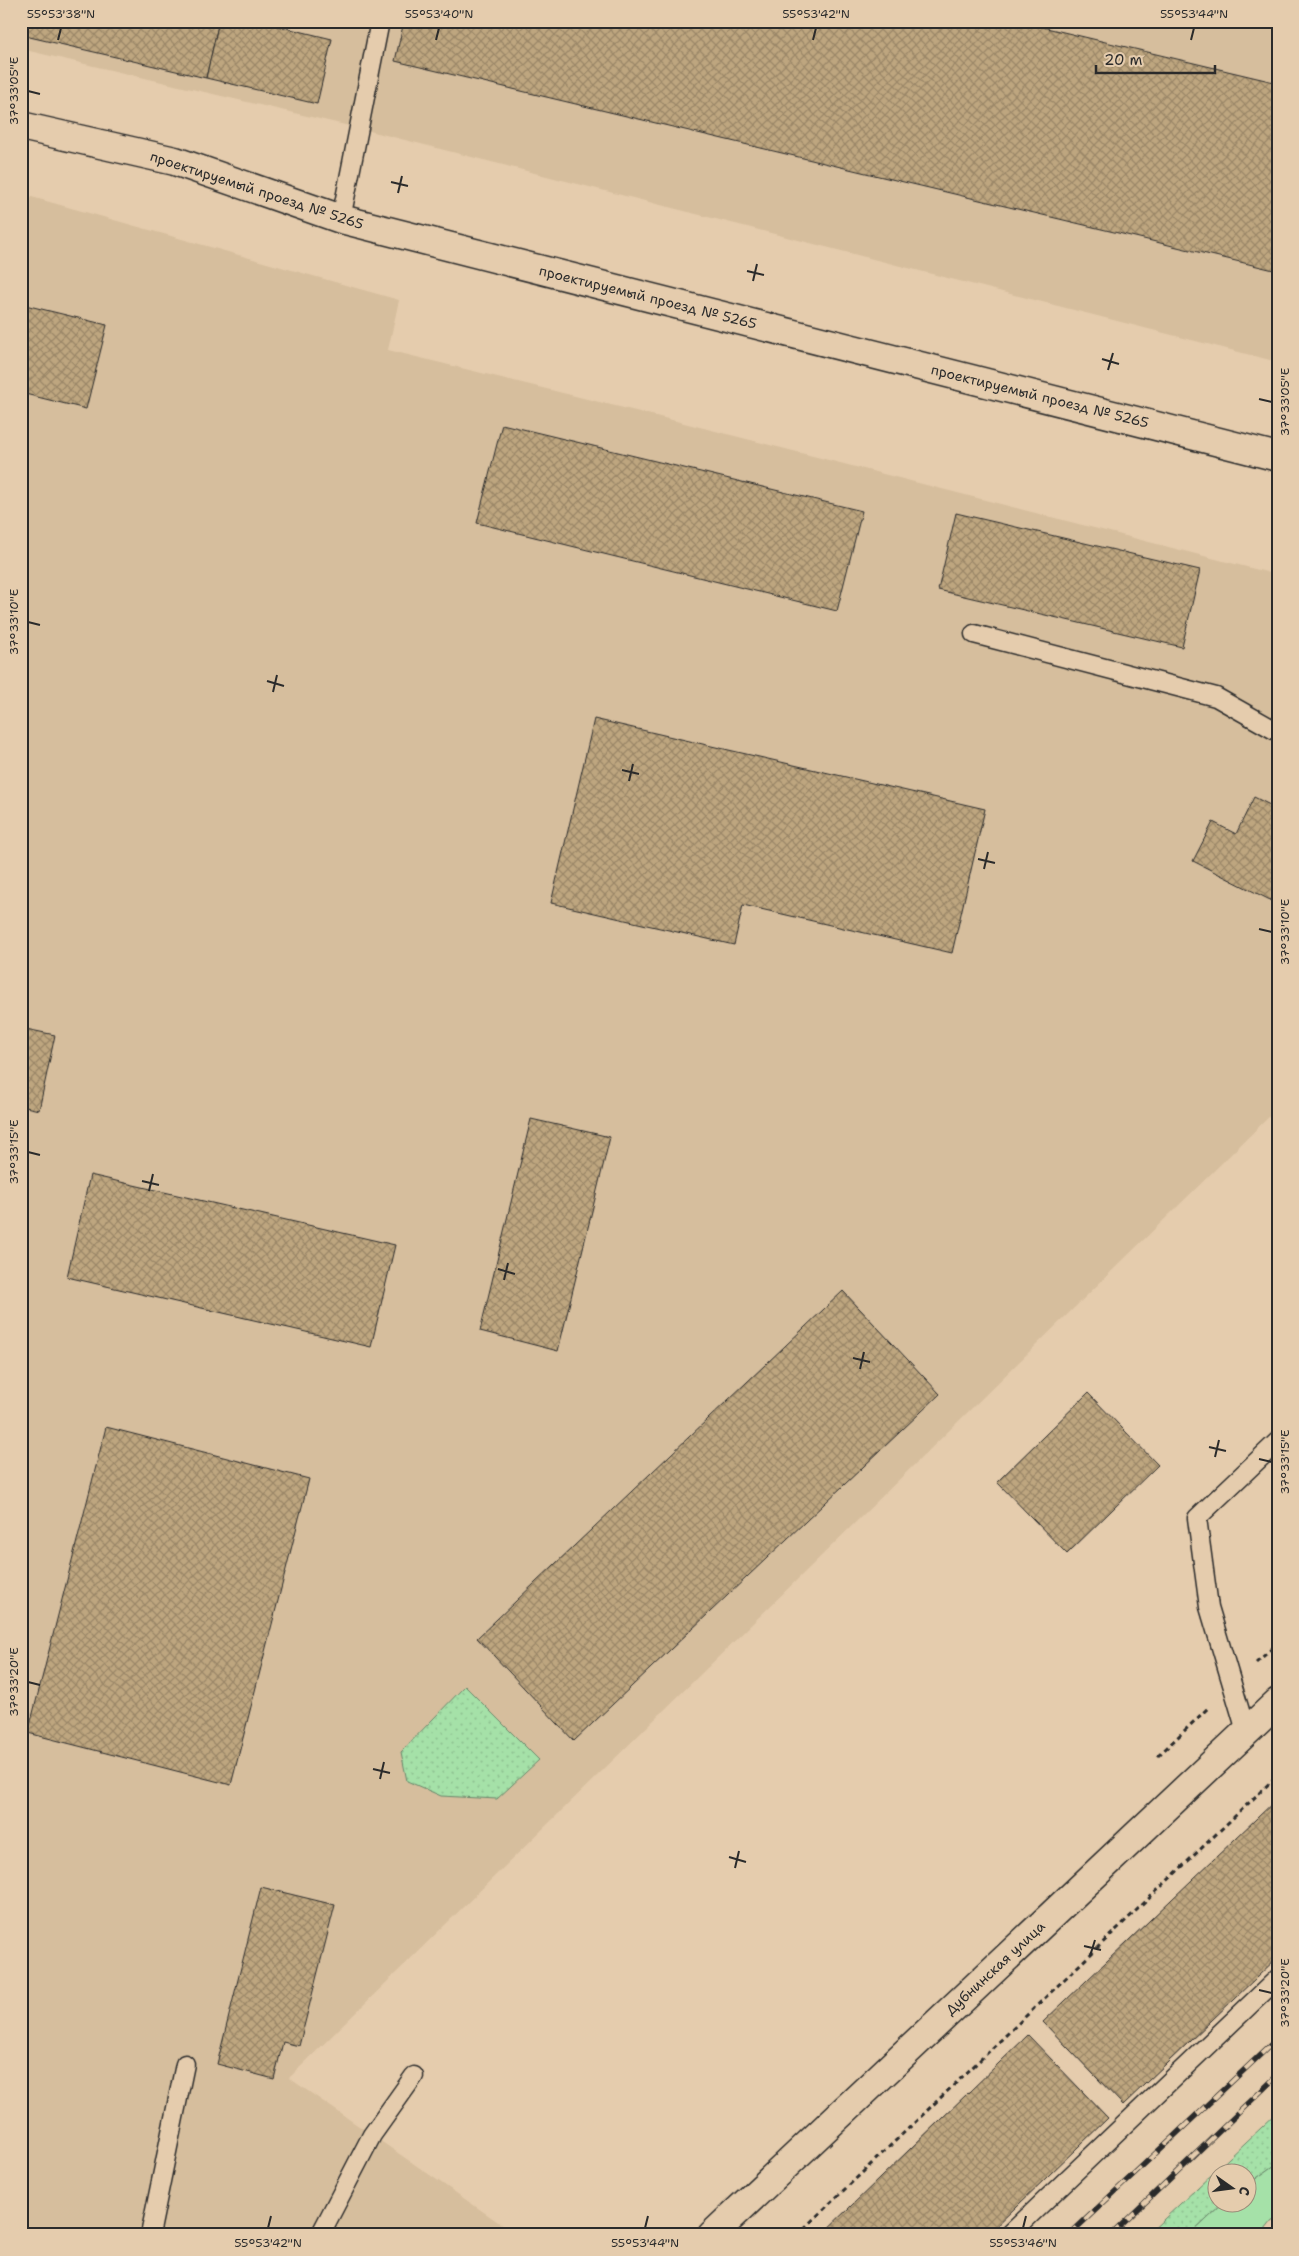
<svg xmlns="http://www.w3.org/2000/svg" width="1299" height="2256" viewBox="0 0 1299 2256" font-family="'Shantell Sans',sans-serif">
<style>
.built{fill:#d6be9d}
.grass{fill:url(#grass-dots);stroke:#68866a}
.park{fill:#a5e1a8;stroke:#68866a}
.building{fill:url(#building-cross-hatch);stroke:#2b2b2b}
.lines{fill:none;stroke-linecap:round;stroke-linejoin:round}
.service-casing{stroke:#2b2b2b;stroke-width:21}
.minor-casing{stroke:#2b2b2b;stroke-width:31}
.tertiary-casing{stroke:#2b2b2b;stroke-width:31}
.path{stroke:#2b2b2b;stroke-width:3;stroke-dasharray:5 4;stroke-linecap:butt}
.service{stroke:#e5ccad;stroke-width:18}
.minor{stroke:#e5ccad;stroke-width:28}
.tertiary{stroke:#e5ccad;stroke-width:28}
.rail-casing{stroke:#2b2b2b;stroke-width:5.5}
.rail{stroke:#e5ccad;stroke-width:4;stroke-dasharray:11;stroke-linecap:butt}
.ticks{fill:none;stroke:#2b2b2b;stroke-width:2}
.labels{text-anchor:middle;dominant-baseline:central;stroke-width:4;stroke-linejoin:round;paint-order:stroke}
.street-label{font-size:14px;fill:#2b2b2b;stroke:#e5ccad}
.neatline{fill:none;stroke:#2b2b2b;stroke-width:2}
.ticks-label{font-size:12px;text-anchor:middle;fill:#2b2b2b}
</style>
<defs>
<pattern id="grass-dots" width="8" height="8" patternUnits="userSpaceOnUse" patternTransform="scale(1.25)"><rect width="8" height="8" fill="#a5e1a8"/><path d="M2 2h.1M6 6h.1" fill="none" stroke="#8ec191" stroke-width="1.8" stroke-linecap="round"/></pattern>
<pattern id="building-cross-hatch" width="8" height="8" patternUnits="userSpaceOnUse" patternTransform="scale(1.25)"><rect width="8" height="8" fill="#bea67f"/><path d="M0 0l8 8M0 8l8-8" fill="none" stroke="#9b8768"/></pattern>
</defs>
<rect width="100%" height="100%" fill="#e5ccad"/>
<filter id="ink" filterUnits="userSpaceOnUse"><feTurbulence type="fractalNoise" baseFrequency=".02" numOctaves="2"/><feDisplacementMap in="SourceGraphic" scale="10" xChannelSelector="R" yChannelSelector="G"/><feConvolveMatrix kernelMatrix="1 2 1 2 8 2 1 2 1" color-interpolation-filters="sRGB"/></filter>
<g filter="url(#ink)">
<g class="built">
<polygon points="21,21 1278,21 1278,362 358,128 21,49"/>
<polygon points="21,194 399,300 388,350 676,421 1278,575 1278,1108 289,2078 517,2235 21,2235"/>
</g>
<g class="grass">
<polygon points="465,1686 539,1760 497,1799 441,1796 407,1781 401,1752"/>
<polygon points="1278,2112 1278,2163 1247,2185 1246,2174 1216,2174 1216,2204 1223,2204 1190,2235 1147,2235"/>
</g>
<polygon class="park" points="1278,2163 1278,2220 1272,2221 1261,2235 1190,2235 1223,2204 1246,2204 1247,2185"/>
<g class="building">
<polygon points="21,21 219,21 206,78 21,35"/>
<polygon points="219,21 257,21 332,39 317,104 206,78"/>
<polygon points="404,21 1017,21 1278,83 1278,271 395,61"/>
<polygon points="21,304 107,325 86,409 21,393"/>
<polygon points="502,424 862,511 837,611 477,523"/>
<polygon points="956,513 1200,570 1182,647 938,590"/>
<polygon points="594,719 985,809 952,953 743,905 734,945 551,903"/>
<polygon points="1254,797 1278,809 1278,904 1193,861 1213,822 1236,834"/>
<polygon points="21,1028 55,1035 39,1110 21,1106"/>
<polygon points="531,1119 610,1137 558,1351 480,1331"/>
<polygon points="90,1175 395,1245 371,1347 67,1277"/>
<polygon points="843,1291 940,1394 574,1741 477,1638"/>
<polygon points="1088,1393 1158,1465 1067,1554 997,1482"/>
<polygon points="106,1427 309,1479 231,1785 28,1733"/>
<polygon points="1278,1798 1278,1957 1123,2105 1043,2022"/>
<polygon points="261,1887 335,1905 299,2046 283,2042 274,2079 217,2064"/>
<polygon points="1028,2035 1108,2118 987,2235 821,2235"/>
</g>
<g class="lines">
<defs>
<g id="service">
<polyline points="341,219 380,21"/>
<polyline points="974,634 1216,697 1278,732"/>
<polyline points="1246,1731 1209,1607 1197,1518 1278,1441"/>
<polyline points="150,2235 185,2064"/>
<polyline points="320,2235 372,2135 414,2076"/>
<polyline points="1009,2235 1278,1978"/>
</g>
<polyline id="minor" points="21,126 175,161 341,219 1278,457"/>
<polyline id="tertiary" points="712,2235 1278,1702"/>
</defs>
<use href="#service" class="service-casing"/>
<use href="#minor" class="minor-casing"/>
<use href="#tertiary" class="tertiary-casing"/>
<g class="path">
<polyline points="1256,1663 1278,1643"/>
<polyline points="1158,1756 1208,1708"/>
<polyline points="797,2235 1278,1775"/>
</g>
<use href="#service" class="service"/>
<use href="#minor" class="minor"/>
<use href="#tertiary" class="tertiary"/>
<defs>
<g id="rail">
<polyline points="1069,2235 1278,2038"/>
<polyline points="1111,2235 1278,2075"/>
</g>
</defs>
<use href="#rail" class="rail-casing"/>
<use href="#rail" class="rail"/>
</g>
</g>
<path class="ticks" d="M 58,40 L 61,28M 436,40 L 439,28M 813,40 L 816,28M 1191,40 L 1194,28M 28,91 L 40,94M 391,182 L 408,186M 398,193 L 402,176M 747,271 L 764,275M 753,281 L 757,264M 1102,359 L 1119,364M 1108,370 L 1113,353M 1259,399 L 1272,402M 28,622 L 40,625M 267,681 L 284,686M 273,692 L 277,675M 622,770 L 639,774M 629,781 L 633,764M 978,859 L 995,863M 984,869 L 988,852M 1259,929 L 1272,932M 28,1152 L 40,1155M 142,1181 L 159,1185M 149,1191 L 153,1174M 498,1269 L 515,1274M 504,1280 L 508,1263M 853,1358 L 870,1362M 860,1369 L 864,1352M 1209,1447 L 1226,1451M 1215,1457 L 1219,1440M 1259,1459 L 1272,1462M 28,1682 L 40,1685M 373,1769 L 390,1773M 380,1779 L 384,1762M 729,1857 L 746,1862M 735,1868 L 739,1851M 1084,1946 L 1101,1950M 1090,1956 L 1095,1940M 1259,1990 L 1272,1993M 268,2228 L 271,2216M 645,2228 L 648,2216M 1023,2228 L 1026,2216"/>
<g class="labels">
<g class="street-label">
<text transform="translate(257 190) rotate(18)">проектируемый проезд № 5265</text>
<text transform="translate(648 297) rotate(14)">проектируемый проезд № 5265</text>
<text transform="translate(1040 396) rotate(14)">проектируемый проезд № 5265</text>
<text transform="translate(995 1968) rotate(-43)">Дубнинская улица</text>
</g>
</g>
<rect width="1299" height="2256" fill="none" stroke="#e5ccad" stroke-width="55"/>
<g transform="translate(1232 2188) rotate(104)"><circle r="24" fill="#e5ccad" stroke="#9b8c79"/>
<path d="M0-4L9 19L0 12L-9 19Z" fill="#2b2b2b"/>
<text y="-8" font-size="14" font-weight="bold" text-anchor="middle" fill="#2b2b2b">С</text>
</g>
<path d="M1096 65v8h119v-8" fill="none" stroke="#2b2b2b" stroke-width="2.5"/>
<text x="1104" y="65" font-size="15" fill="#2b2b2b" stroke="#e5ccad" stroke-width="4" paint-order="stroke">20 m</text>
<rect x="28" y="28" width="1244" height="2200" class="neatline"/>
<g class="ticks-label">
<text x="61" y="18">55°53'38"N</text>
<text x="439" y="18">55°53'40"N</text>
<text x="816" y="18">55°53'42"N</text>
<text x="1194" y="18">55°53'44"N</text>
<text transform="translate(14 91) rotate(-90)" y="4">37°33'05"E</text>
<text transform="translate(1285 402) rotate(-90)" y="4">37°33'05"E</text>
<text transform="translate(14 622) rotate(-90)" y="4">37°33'10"E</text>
<text transform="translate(1285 932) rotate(-90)" y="4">37°33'10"E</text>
<text transform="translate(14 1152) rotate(-90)" y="4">37°33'15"E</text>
<text transform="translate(1285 1462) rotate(-90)" y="4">37°33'15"E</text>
<text transform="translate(14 1682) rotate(-90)" y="4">37°33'20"E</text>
<text transform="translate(1285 1993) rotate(-90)" y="4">37°33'20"E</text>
<text x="268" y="2247">55°53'42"N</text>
<text x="645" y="2247">55°53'44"N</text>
<text x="1023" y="2247">55°53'46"N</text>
</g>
</svg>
